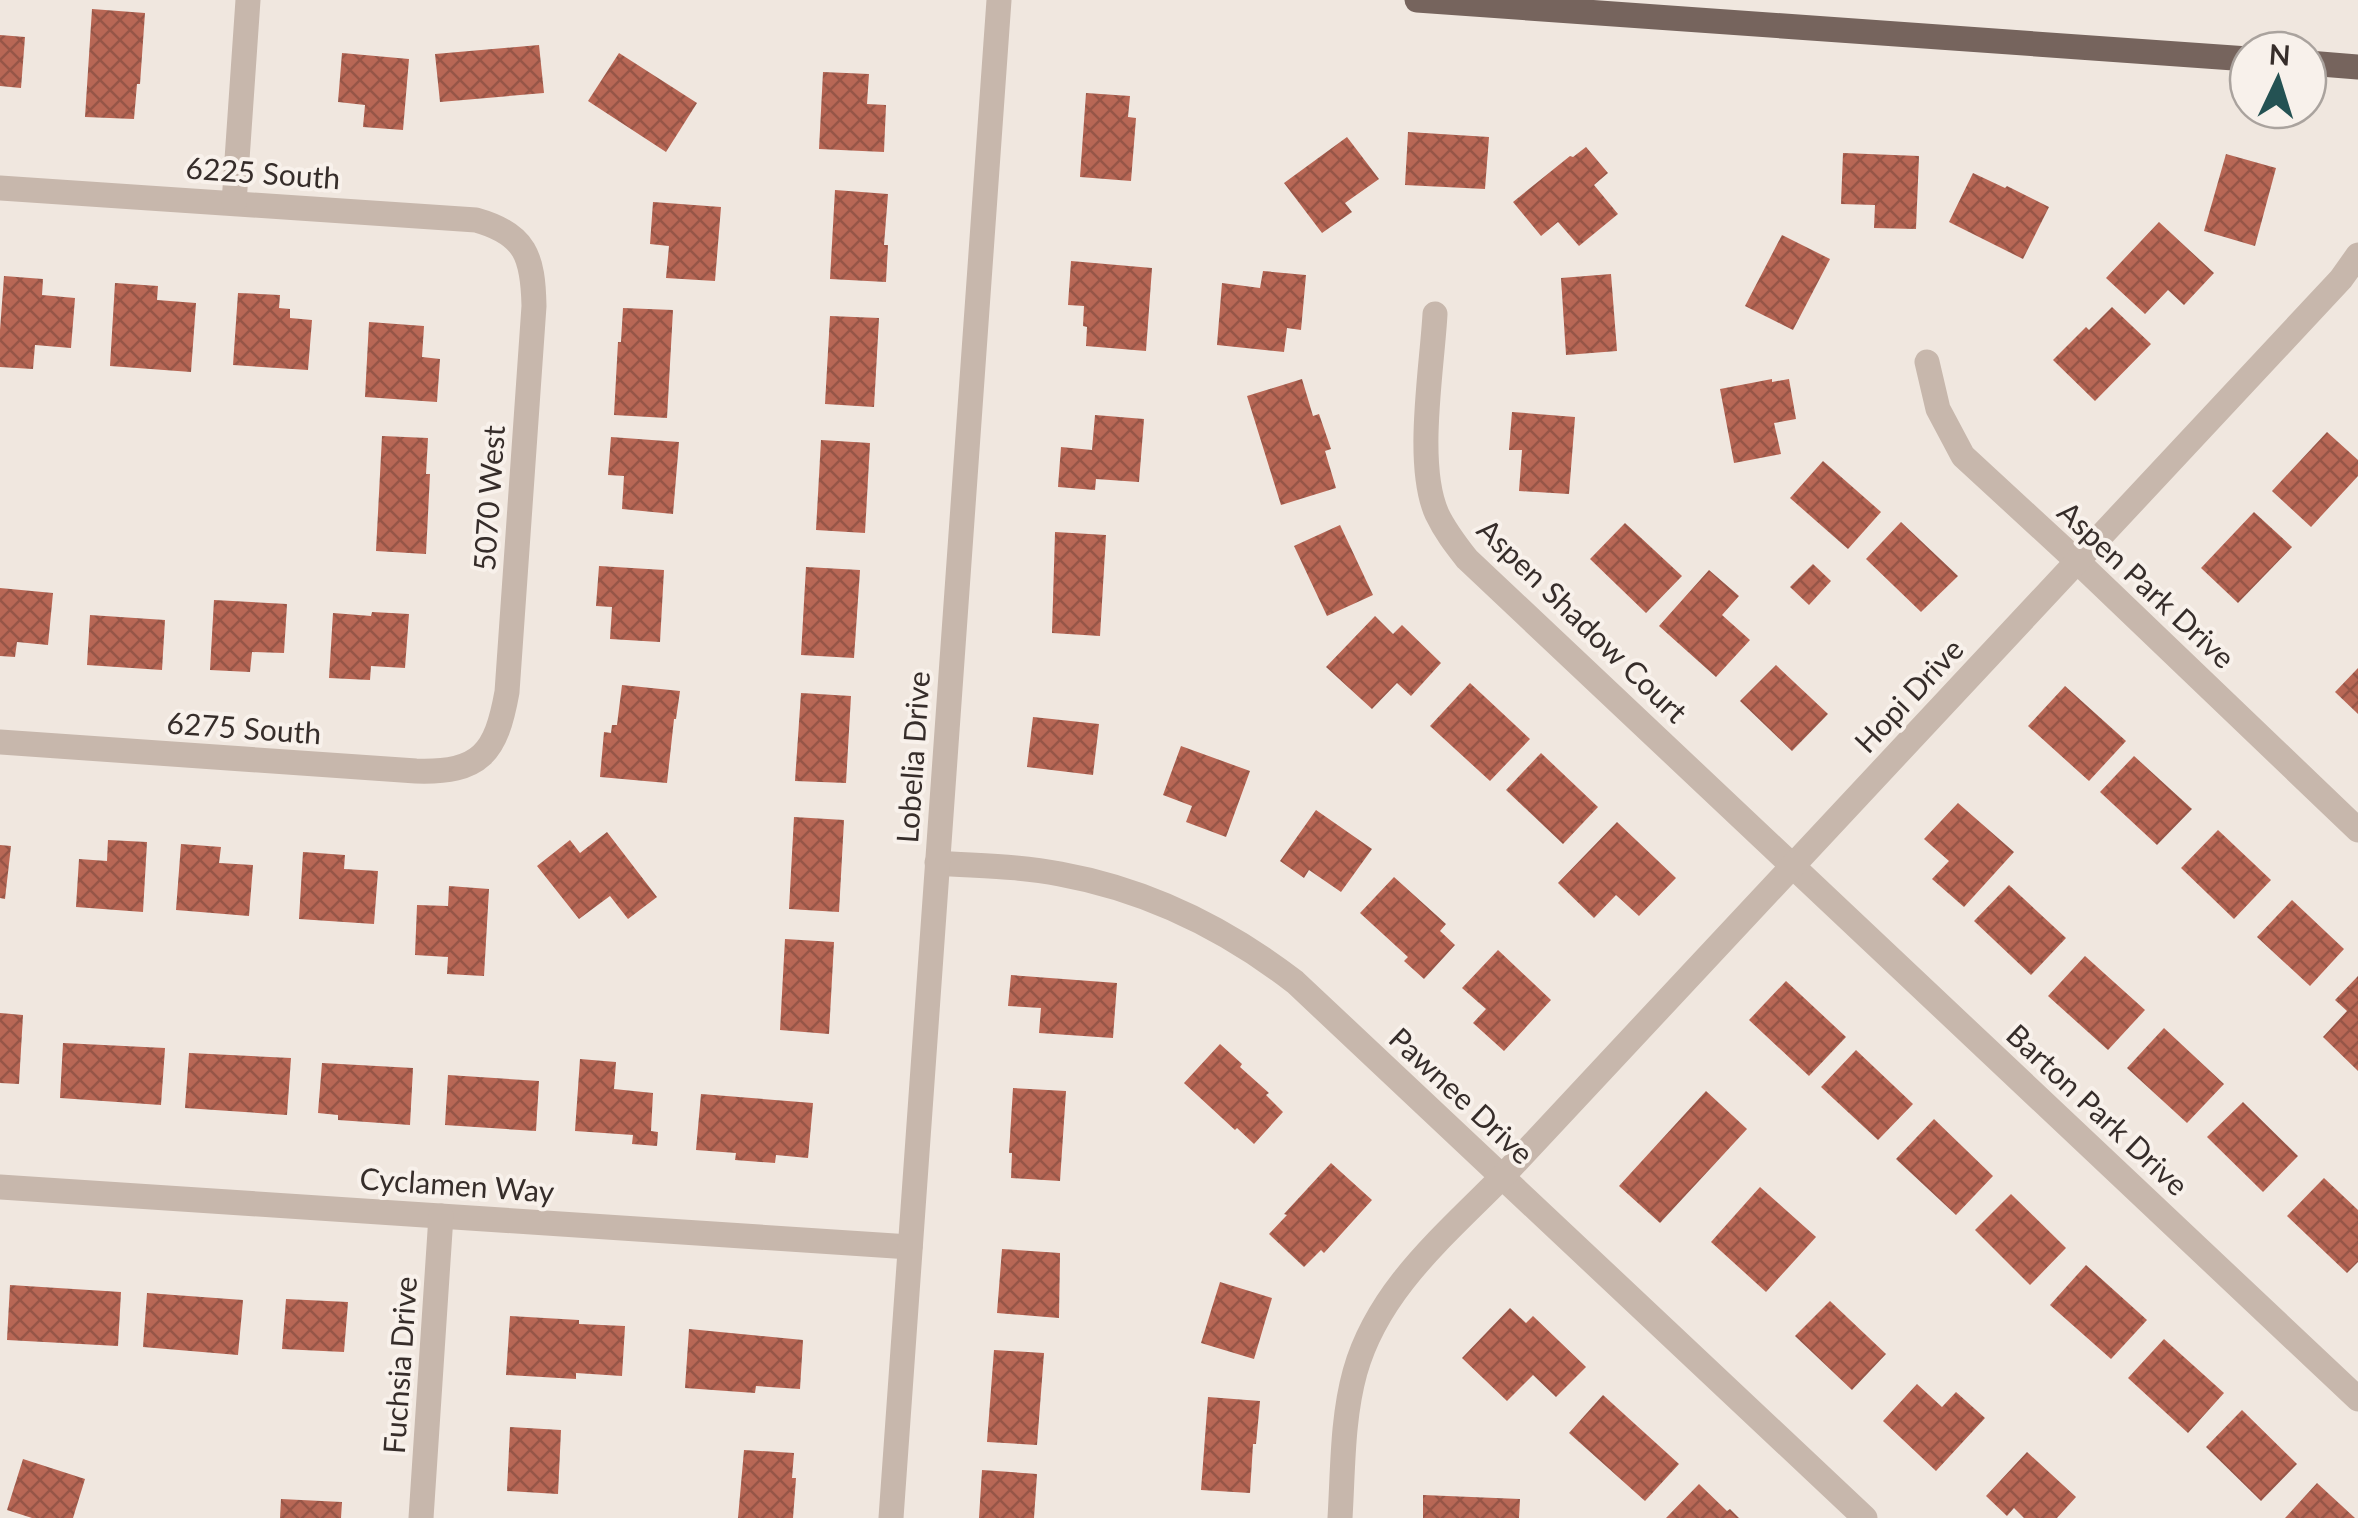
<svg xmlns="http://www.w3.org/2000/svg" width="2358" height="1518" viewBox="0 0 2358 1518" font-family="Lato,sans-serif">
<style>
.building{fill:url(#building-cross-hatch)}
.lines{fill:none;stroke-linecap:round;stroke-linejoin:round}
.minor{stroke:#c7b7ac;stroke-width:25}
.major{stroke:#76645d;stroke-width:25}
.labels{text-anchor:middle;dominant-baseline:central;stroke-width:8;stroke-linejoin:round;paint-order:stroke}
.street-label{font-size:30px;fill:#362d2a;stroke:#f8f1eb}
</style>
<defs>
<pattern id="building-cross-hatch" width="8" height="8" patternUnits="userSpaceOnUse" patternTransform="scale(2.5)"><rect width="8" height="8" fill="#b86755"/><path d="M0 0l8 8M0 8l8-8" fill="none" stroke="#965547"/></pattern>
</defs>
<rect width="100%" height="100%" fill="#f0e7df"/>
<g class="building">
<polygon points="92,9 145,13 140,84 137,84 134,119 85,117"/>
<polygon points="0,35 25,37 21,88 0,86"/>
<polygon points="539,45 544,93 440,102 435,54"/>
<polygon points="342,53 409,59 403,130 363,127 365,105 338,102"/>
<polygon points="619,53 697,103 666,152 588,101"/>
<polygon points="823,72 869,74 867,104 886,105 884,152 819,149"/>
<polygon points="1086,93 1130,96 1128,117 1136,118 1131,181 1080,177"/>
<polygon points="1408,132 1489,137 1485,189 1405,185"/>
<polygon points="1347,137 1379,179 1345,203 1352,212 1322,233 1284,183"/>
<polygon points="1586,147 1608,173 1594,185 1618,214 1579,246 1558,222 1541,236 1513,202 1570,156 1573,157"/>
<polygon points="1843,153 1919,156 1916,229 1874,228 1875,205 1841,204"/>
<polygon points="2226,154 2276,168 2255,246 2204,231"/>
<polygon points="1973,173 2005,188 2007,186 2049,207 2023,259 1949,222"/>
<polygon points="835,190 888,194 884,245 888,245 886,282 830,279"/>
<polygon points="653,202 721,207 715,281 666,278 669,246 650,244"/>
<polygon points="2159,222 2214,273 2184,305 2168,290 2145,314 2106,278"/>
<polygon points="1782,235 1830,259 1793,330 1745,306"/>
<polygon points="1071,261 1152,268 1146,351 1086,346 1087,327 1083,326 1084,306 1068,305"/>
<polygon points="1263,271 1306,275 1301,330 1287,328 1284,352 1217,345 1222,283 1260,288"/>
<polygon points="1611,274 1617,351 1566,355 1561,278"/>
<polygon points="4,276 43,279 42,295 75,298 71,348 35,345 33,369 0,367 0,330"/>
<polygon points="115,283 158,286 157,300 196,303 191,372 110,366"/>
<polygon points="238,293 280,295 279,308 290,309 290,318 312,320 308,370 233,365"/>
<polygon points="2112,307 2151,344 2095,401 2053,360 2086,327 2089,330"/>
<polygon points="623,308 673,310 667,418 614,415 618,342 621,342"/>
<polygon points="830,316 879,318 874,407 825,404"/>
<polygon points="369,322 424,326 422,357 440,359 437,402 365,397"/>
<polygon points="1302,379 1313,416 1319,414 1331,449 1325,451 1336,488 1281,505 1247,396"/>
<polygon points="1772,379 1772,382 1789,379 1796,419 1774,423 1781,454 1734,463 1720,389"/>
<polygon points="1512,412 1575,417 1569,494 1519,491 1522,450 1509,450"/>
<polygon points="1095,415 1144,419 1139,482 1096,479 1095,490 1058,487 1061,447 1092,450"/>
<polygon points="2327,432 2358,460 2358,476 2311,527 2272,491"/>
<polygon points="382,436 428,438 426,474 430,474 426,554 376,551"/>
<polygon points="611,437 679,442 673,514 622,509 624,476 608,475"/>
<polygon points="821,440 870,443 865,533 816,530"/>
<polygon points="1823,461 1881,512 1848,549 1790,498"/>
<polygon points="2254,512 2292,547 2238,603 2201,568"/>
<polygon points="1901,522 1958,576 1921,612 1866,559"/>
<polygon points="1625,523 1682,576 1646,613 1590,559"/>
<polygon points="1340,525 1373,595 1327,616 1294,546"/>
<polygon points="1055,532 1106,535 1100,636 1052,633"/>
<polygon points="1813,564 1831,581 1809,605 1790,587"/>
<polygon points="599,566 664,570 660,642 610,639 612,607 596,606"/>
<polygon points="806,567 860,570 854,658 801,655"/>
<polygon points="1709,570 1739,596 1722,615 1750,640 1716,677 1659,626"/>
<polygon points="0,588 53,593 48,645 17,642 15,657 0,656"/>
<polygon points="214,600 287,604 284,653 252,652 250,672 210,670"/>
<polygon points="372,612 409,614 405,668 371,666 370,680 329,678 333,613 371,616"/>
<polygon points="90,615 165,620 162,670 87,665"/>
<polygon points="1375,616 1393,634 1402,625 1441,663 1411,696 1397,683 1372,709 1326,667"/>
<polygon points="1776,665 1828,714 1792,751 1740,701"/>
<polygon points="2358,668 2358,714 2335,692"/>
<polygon points="1470,683 1530,739 1490,781 1430,726"/>
<polygon points="622,685 680,691 676,719 674,719 667,783 600,777 604,732 611,733 612,725 617,725"/>
<polygon points="2065,686 2126,741 2089,781 2028,726"/>
<polygon points="801,693 851,696 846,783 795,781"/>
<polygon points="1033,717 1099,724 1093,775 1027,767"/>
<polygon points="1181,746 1250,771 1226,837 1186,822 1192,806 1163,795"/>
<polygon points="1541,753 1598,807 1563,844 1506,790"/>
<polygon points="2134,756 2192,809 2157,845 2100,792"/>
<polygon points="1958,803 2014,852 1964,907 1932,879 1949,861 1924,839"/>
<polygon points="1316,810 1372,849 1341,892 1309,870 1304,878 1280,861"/>
<polygon points="794,817 844,820 839,912 789,909"/>
<polygon points="1617,822 1676,878 1639,916 1616,895 1594,918 1558,883"/>
<polygon points="2218,830 2271,880 2234,919 2181,868"/>
<polygon points="607,832 657,897 628,919 610,896 579,919 537,866 570,840 580,853"/>
<polygon points="108,840 147,842 143,912 76,907 79,859 107,861"/>
<polygon points="181,844 221,847 219,863 253,865 249,916 176,910"/>
<polygon points="0,845 11,846 5,899 0,898"/>
<polygon points="303,852 345,855 344,869 378,871 374,924 299,919"/>
<polygon points="1394,877 1446,924 1440,931 1455,945 1424,979 1404,961 1408,957 1360,913"/>
<polygon points="2009,885 2066,938 2031,975 1974,921"/>
<polygon points="449,886 489,889 484,976 447,974 448,957 415,955 417,905 448,906"/>
<polygon points="2292,900 2344,949 2310,986 2257,937"/>
<polygon points="785,939 834,942 829,1034 780,1030"/>
<polygon points="1498,950 1551,1000 1504,1051 1473,1023 1486,1009 1462,988"/>
<polygon points="2085,956 2145,1010 2108,1050 2048,996"/>
<polygon points="1011,975 1117,983 1113,1038 1039,1033 1041,1008 1008,1006"/>
<polygon points="2358,976 2358,1071 2323,1037 2347,1011 2335,1000"/>
<polygon points="1786,981 1846,1037 1809,1076 1749,1020"/>
<polygon points="0,1013 23,1015 19,1084 0,1083"/>
<polygon points="2164,1028 2224,1084 2187,1123 2127,1068"/>
<polygon points="63,1043 165,1048 161,1105 60,1098"/>
<polygon points="1220,1044 1242,1064 1240,1067 1269,1093 1266,1095 1283,1112 1254,1144 1237,1128 1235,1130 1184,1083"/>
<polygon points="1856,1050 1913,1104 1878,1140 1821,1087"/>
<polygon points="189,1053 291,1058 287,1115 185,1108"/>
<polygon points="580,1059 616,1062 614,1089 653,1093 651,1131 658,1132 657,1146 632,1144 633,1135 575,1131"/>
<polygon points="322,1063 413,1068 410,1125 338,1120 338,1115 318,1113"/>
<polygon points="448,1075 539,1081 536,1131 445,1125"/>
<polygon points="1013,1088 1066,1091 1060,1181 1011,1178 1012,1153 1009,1153"/>
<polygon points="1706,1091 1747,1129 1660,1223 1619,1186"/>
<polygon points="701,1094 813,1103 808,1158 776,1155 775,1163 735,1160 736,1153 696,1150"/>
<polygon points="2243,1102 2298,1156 2263,1192 2207,1137"/>
<polygon points="1934,1119 1993,1176 1956,1215 1896,1159"/>
<polygon points="1331,1163 1372,1200 1324,1253 1321,1250 1304,1267 1269,1234 1287,1215 1284,1214"/>
<polygon points="2324,1178 2358,1210 2358,1262 2347,1273 2287,1216"/>
<polygon points="1760,1187 1816,1237 1766,1292 1711,1242"/>
<polygon points="2011,1194 2066,1248 2030,1285 1975,1230"/>
<polygon points="1002,1249 1060,1253 1059,1318 997,1313"/>
<polygon points="2086,1265 2147,1320 2111,1359 2050,1305"/>
<polygon points="1220,1282 1272,1298 1254,1359 1201,1343"/>
<polygon points="10,1285 121,1292 118,1346 7,1340"/>
<polygon points="147,1293 243,1300 238,1355 143,1347"/>
<polygon points="286,1299 348,1302 344,1352 282,1349"/>
<polygon points="1830,1301 1886,1354 1852,1390 1795,1336"/>
<polygon points="1510,1308 1526,1323 1533,1316 1586,1367 1556,1397 1533,1375 1507,1401 1462,1358"/>
<polygon points="510,1316 579,1320 579,1324 625,1326 622,1376 576,1373 576,1379 506,1375"/>
<polygon points="689,1329 803,1340 800,1389 756,1386 755,1393 685,1388"/>
<polygon points="2164,1339 2224,1393 2188,1433 2128,1378"/>
<polygon points="994,1350 1044,1353 1037,1445 987,1442"/>
<polygon points="1917,1384 1942,1407 1956,1392 1985,1418 1936,1471 1883,1421"/>
<polygon points="1603,1395 1679,1464 1645,1501 1569,1433"/>
<polygon points="1208,1397 1260,1401 1256,1444 1253,1444 1250,1493 1201,1490"/>
<polygon points="2242,1410 2297,1464 2261,1501 2206,1447"/>
<polygon points="510,1427 561,1430 558,1494 507,1491"/>
<polygon points="744,1450 794,1453 792,1478 796,1478 793,1518 738,1518"/>
<polygon points="2027,1452 2076,1497 2057,1518 2024,1518 2014,1508 2007,1516 1986,1496"/>
<polygon points="23,1459 85,1479 73,1518 32,1518 7,1510"/>
<polygon points="982,1470 1037,1474 1034,1518 979,1518"/>
<polygon points="2317,1483 2355,1518 2285,1518"/>
<polygon points="1699,1484 1727,1511 1730,1509 1739,1518 1666,1518"/>
<polygon points="1423,1495 1520,1499 1519,1518 1423,1518"/>
<polygon points="281,1499 342,1502 341,1518 280,1518"/>
</g>
<g class="lines">
<g class="minor">
<path d="M 0,188 L 476,220 C 526,234 533,257 534,306 L 507,692 C 496,753 481,773 416,771 L 0,742"/>
<polyline points="234,203 248,0"/>
<path d="M 1435,314 C 1432,369 1415,465 1437,514 C 1445,531 1456,545 1467,559 L 2358,1399"/>
<polyline points="1927,362 1938,409 1963,456 2078,562 2358,830"/>
<path d="M 937,863 C 978,866 1020,866 1060,874 C 1148,890 1225,928 1295,982 L 1865,1518"/>
<polyline points="0,1187 910,1247"/>
<polyline points="421,1518 441,1216"/>
<polyline points="891,1518 999,0"/>
<path d="M 1340,1518 C 1343,1470 1342,1419 1355,1372 C 1378,1290 1444,1236 1502,1177 L 2341,279 L 2358,255"/>
</g>
<g class="major">
<polyline points="1417,0 2248,59"/>
<polyline points="2308,63 2358,67"/>
</g>
</g>
<g class="labels">
<g class="street-label">
<text transform="translate(263 172) rotate(4)">6225 South</text>
<text transform="translate(488 498) rotate(-86)">5070 West</text>
<text transform="translate(2147 584) rotate(43)">Aspen Park Drive</text>
<text transform="translate(1583 620) rotate(44)">Aspen Shadow Court</text>
<text transform="translate(1908 695) rotate(-47)">Hopi Drive</text>
<text transform="translate(244 727) rotate(4)">6275 South</text>
<text transform="translate(912 757) rotate(-86)">Lobelia Drive</text>
<text transform="translate(1462 1095) rotate(43)">Pawnee Drive</text>
<text transform="translate(2098 1109) rotate(43)">Barton Park Drive</text>
<text transform="translate(457 1184) rotate(4)">Cyclamen Way</text>
<text transform="translate(399 1365) rotate(-86)">Fuchsia Drive</text>
</g>
</g>
<g transform="translate(2278 80) rotate(4)"><circle r="48" fill="#f8f1eb" stroke="#aaa39e" stroke-width="2.5"/>
<path d="M0-8L18 38L0 25L-18 38Z" fill="#245253"/>
<text y="-15" font-size="28" font-weight="bold" text-anchor="middle" fill="#362d2a">N</text>
</g>
</svg>
